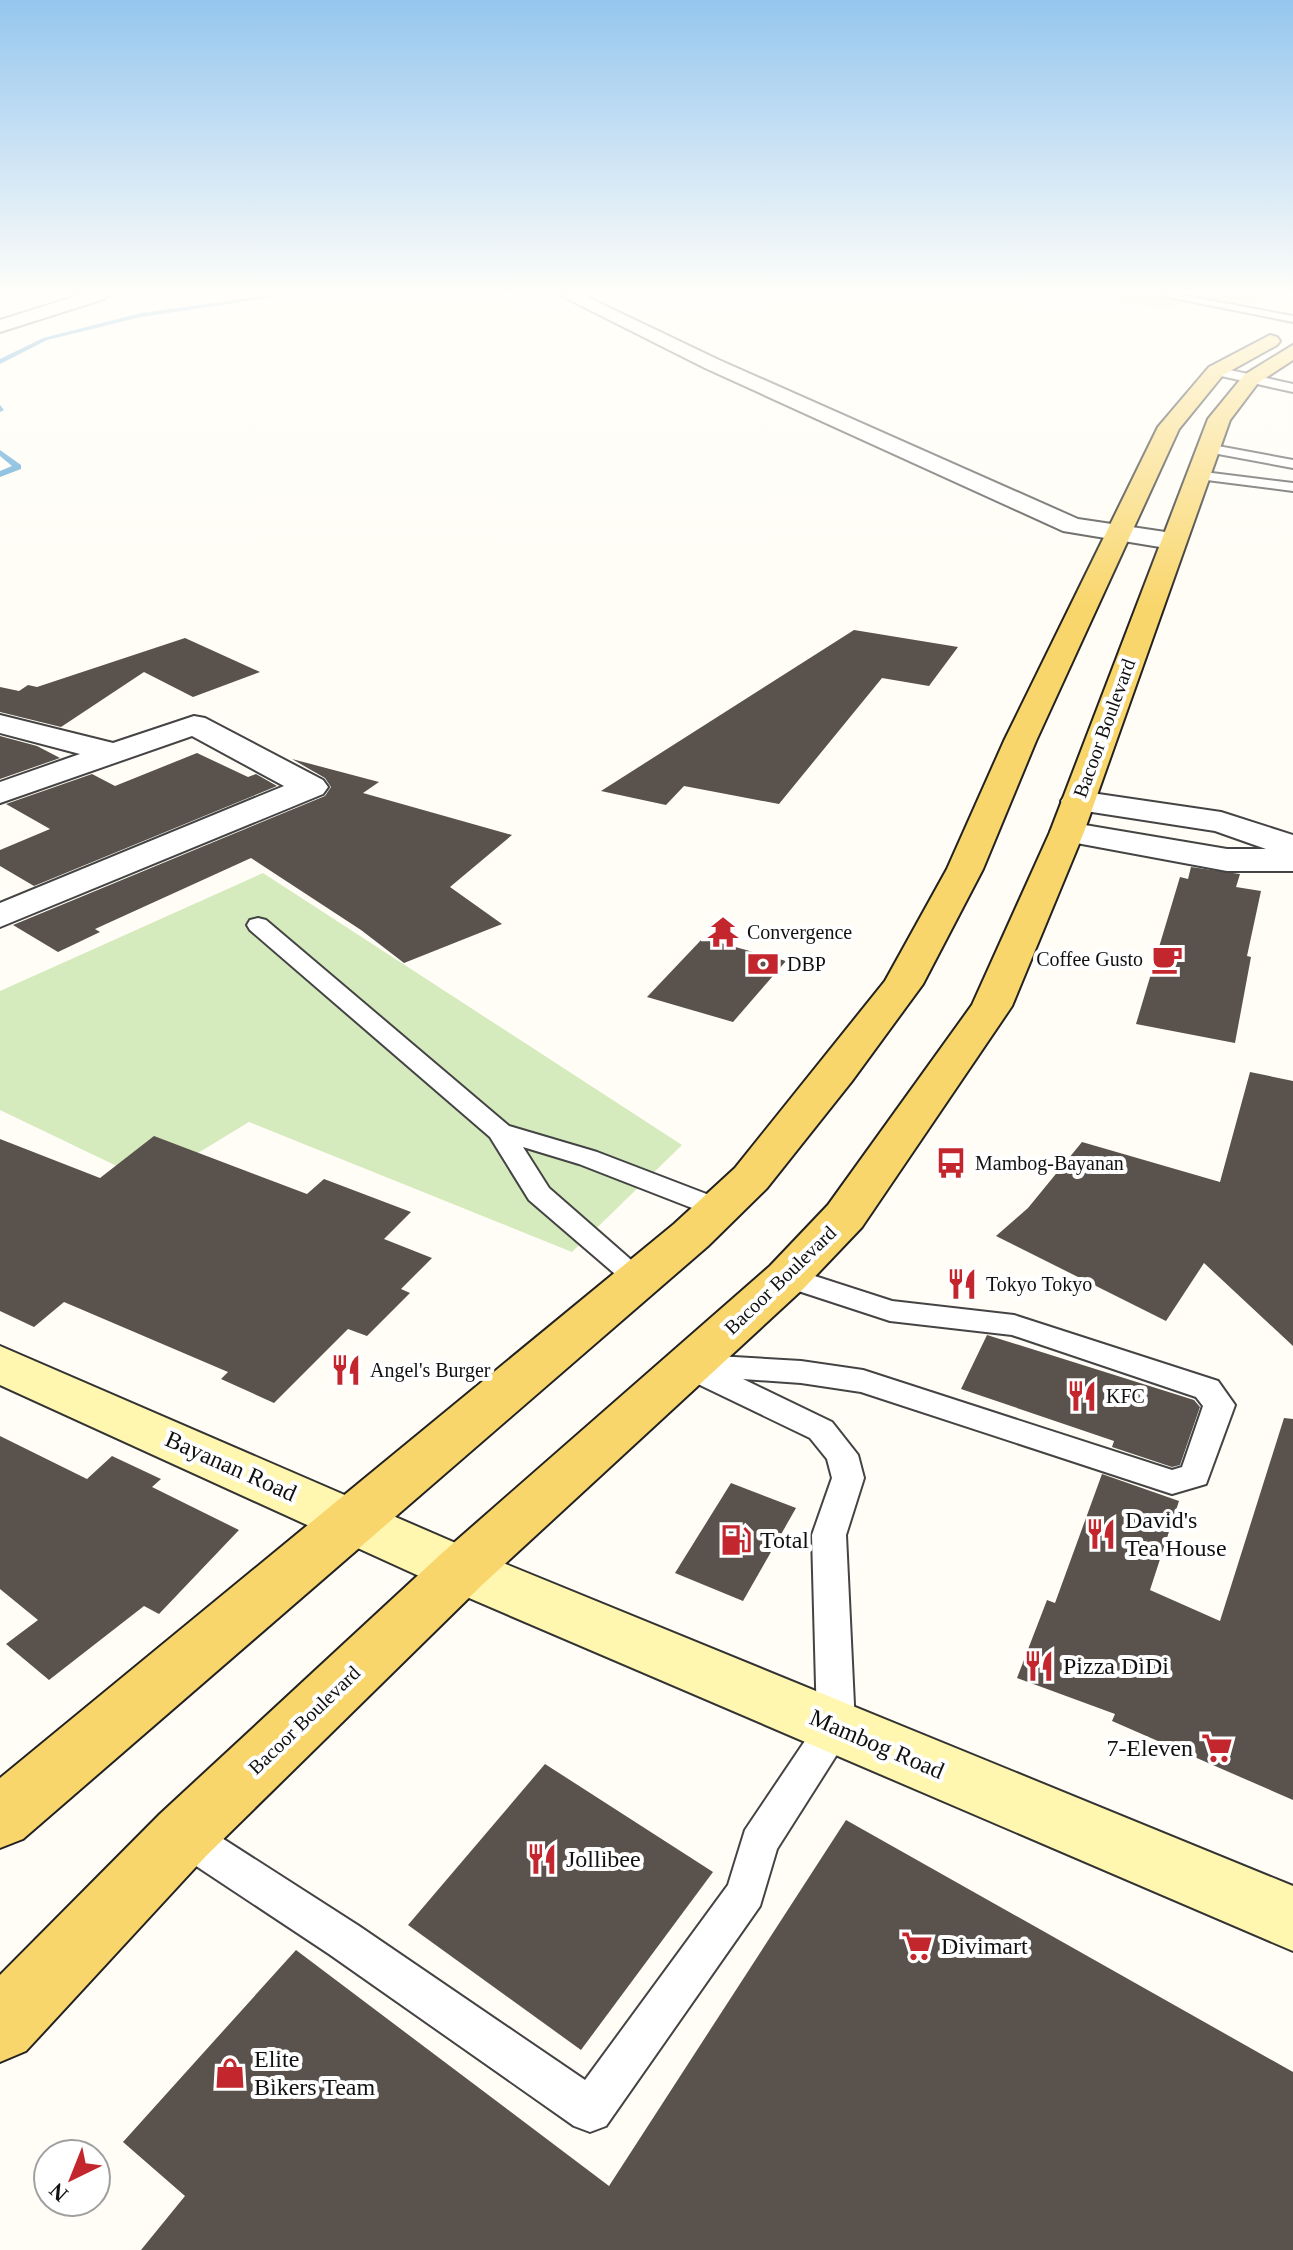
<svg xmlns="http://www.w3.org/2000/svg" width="1293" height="2250" viewBox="0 0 1293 2250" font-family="'Times New Roman',serif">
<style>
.green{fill:#d5ebbd}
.cemetery{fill:#d9e3c4}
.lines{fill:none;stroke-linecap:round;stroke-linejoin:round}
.stream{fill:#3f96cf;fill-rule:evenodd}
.building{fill:#5a524d}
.service-casing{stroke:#444;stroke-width:4}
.minor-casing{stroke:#444;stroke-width:4}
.secondary-casing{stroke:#333;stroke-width:4}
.primary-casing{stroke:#222;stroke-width:4}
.service{fill:#fff;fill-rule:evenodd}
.minor{fill:#fff;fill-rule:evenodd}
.secondary{fill:#fff6b0;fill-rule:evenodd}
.primary{fill:#f9d66b;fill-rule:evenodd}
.labels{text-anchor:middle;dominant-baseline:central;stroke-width:8;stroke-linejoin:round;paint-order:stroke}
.street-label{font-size:20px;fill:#111;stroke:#fff}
.poi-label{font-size:20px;fill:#111;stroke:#fff;text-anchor:start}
.near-street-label{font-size:24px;fill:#111;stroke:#fff}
.near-poi-label{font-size:24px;fill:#111;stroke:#fff;text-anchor:start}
</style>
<rect width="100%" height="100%" fill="#fffdf5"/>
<polygon class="green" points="263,873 682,1145 572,1252 249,1122 150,1182 0,1110 0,991"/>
<polygon class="cemetery" points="1098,295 1263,295 1231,312 1186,303 1163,309"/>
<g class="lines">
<g class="stream">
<polygon points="272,295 287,295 141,317 47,340 0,364 0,359 43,338 141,313"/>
<polygon points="0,405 4,410 0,412"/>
<polygon points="0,450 21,465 21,469 0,477 0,471 12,466 0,456"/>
</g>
</g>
<g class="building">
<polygon points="854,630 958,647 929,686 882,678 779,804 684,786 666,805 601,791"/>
<polygon points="185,638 260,672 193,697 144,672 61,727 0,712 0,687 19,691 28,685 37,687"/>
<polygon points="0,736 37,746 60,758 0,779"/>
<polygon points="197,753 248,777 256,774 277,786 34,886 0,866 0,850 50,829 6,804 92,774 115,786"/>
<polygon points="292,759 379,782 363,793 512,835 450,887 502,924 404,963 361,930 251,858 95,929 100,932 58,952 13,925 325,796 331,787 325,778"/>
<polygon points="1191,867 1240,874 1236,887 1261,891 1247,956 1251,957 1235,1043 1136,1024 1180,877 1188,879"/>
<polygon points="703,938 786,961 733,1022 647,997"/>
<polygon points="1250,1072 1293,1081 1293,1346 1204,1263 1166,1321 996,1236 1028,1208 1082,1142 1220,1182"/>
<polygon points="154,1136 307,1194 324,1179 411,1212 384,1239 432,1258 401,1289 410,1293 367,1336 348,1329 274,1403 221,1379 228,1372 64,1302 34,1327 0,1311 0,1139 100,1178"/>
<polygon points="987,1335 1194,1400 1200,1407 1180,1465 1172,1467 1112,1447 1114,1441 961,1389"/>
<polygon points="1284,1418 1293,1419 1293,1800 1112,1721 1115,1714 1017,1678 1047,1600 1055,1603 1102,1474 1179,1501 1150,1590 1220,1621"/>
<polygon points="0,1436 87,1479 112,1456 161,1479 152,1487 239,1530 159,1614 144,1606 49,1680 6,1644 38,1620 0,1589"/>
<polygon points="731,1483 796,1508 743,1601 675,1573"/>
<polygon points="545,1764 713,1872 581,2050 408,1925"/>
<polygon points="846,1820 1293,2072 1293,2250 141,2250 185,2196 123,2142 296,1950 609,2186"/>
</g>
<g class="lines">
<defs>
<g id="service">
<polygon points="1159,295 1180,295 1293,316 1293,322"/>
<polygon points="1216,367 1293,384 1293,392 1212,374 1210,371"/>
<polygon points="1207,444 1293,460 1293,468 1202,451 1200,448"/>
<polygon points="1196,471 1293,483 1293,491 1191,478 1191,472"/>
<polygon points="258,918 266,920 509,1126 597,1152 730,1203 734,1209 730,1215 720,1218 710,1215 579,1164 523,1147 549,1188 653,1279 649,1286 639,1289 629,1286 529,1200 490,1137 250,930 247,925 250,920"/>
<polygon points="787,1267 892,1301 1014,1315 1218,1381 1235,1405 1206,1484 1172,1494 861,1392 801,1383 743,1379 832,1422 858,1455 864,1478 846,1535 855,1726 777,1849 760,1906 606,2126 590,2132 574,2126 329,1954 169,1848 163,1835 169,1822 183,1817 197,1822 359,1926 585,2080 728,1885 745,1830 817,1723 812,1535 832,1478 827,1459 810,1438 677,1374 673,1366 677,1358 700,1355 801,1361 863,1370 1172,1470 1182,1467 1203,1406 1196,1397 1012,1335 890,1321 777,1284 773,1277 777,1270"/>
</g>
<g id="minor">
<polygon points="80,295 107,295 104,299 0,332 0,320"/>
<polygon points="560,295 583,295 719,360 1078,519 1172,533 1181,536 1185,541 1181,546 1172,549 1063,531 705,368"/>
<polygon points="0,715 113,743 194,716 205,718 323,780 328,787 323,794 0,927 0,903 284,786 192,736 0,803 0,782 80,754 0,733"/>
<polygon points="1078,791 1221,812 1293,835 1293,871 1227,871 1055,839 1050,832 1055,825 1067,822 1227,849 1266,849 1215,831 1066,808 1061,801 1066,794"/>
</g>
<polygon id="secondary" points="0,1346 481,1554 1293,1886 1293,1951 441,1586 0,1385"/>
<g id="primary">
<polygon points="1270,335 1277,337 1280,341 1277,345 1223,375 1179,429 1036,741 983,869 923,984 852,1081 767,1188 708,1246 23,1839 0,1848 0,1778 674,1224 735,1168 885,981 947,869 1004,741 1158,427 1209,367"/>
<polygon points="1293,345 1293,360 1258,383 1230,420 1084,832 1012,1006 862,1227 804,1288 481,1586 206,1856 26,2051 0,2062 0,1975 160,1814 441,1554 770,1266 828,1205 972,1005 1050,832 1208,419 1244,375"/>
</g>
</defs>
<use href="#service" class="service-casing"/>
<use href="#minor" class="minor-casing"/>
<use href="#secondary" class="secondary-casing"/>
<use href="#primary" class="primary-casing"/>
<use href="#service" class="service"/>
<use href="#minor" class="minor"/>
<use href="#secondary" class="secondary"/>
<use href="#primary" class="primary"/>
</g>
<linearGradient id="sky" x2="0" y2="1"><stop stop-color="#95c6ee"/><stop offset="0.48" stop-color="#fffefa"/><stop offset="1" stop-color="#fffefa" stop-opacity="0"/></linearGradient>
<rect width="1293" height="610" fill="url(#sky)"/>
<defs>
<symbol id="temple-bare" viewBox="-9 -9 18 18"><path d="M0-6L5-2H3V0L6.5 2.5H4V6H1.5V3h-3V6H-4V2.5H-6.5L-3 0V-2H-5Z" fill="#c4262e" stroke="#fff" stroke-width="2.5" paint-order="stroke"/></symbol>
<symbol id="cafe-bare" viewBox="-9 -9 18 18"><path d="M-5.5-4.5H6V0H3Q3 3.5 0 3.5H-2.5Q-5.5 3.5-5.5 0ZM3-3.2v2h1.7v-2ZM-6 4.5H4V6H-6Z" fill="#c4262e" stroke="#fff" stroke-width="2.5" paint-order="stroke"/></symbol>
<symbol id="bank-bare" viewBox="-9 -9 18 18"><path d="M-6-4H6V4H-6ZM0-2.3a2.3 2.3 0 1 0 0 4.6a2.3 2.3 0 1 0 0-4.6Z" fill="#c4262e" stroke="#fff" stroke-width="2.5" paint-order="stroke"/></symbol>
<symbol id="bus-bare" viewBox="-9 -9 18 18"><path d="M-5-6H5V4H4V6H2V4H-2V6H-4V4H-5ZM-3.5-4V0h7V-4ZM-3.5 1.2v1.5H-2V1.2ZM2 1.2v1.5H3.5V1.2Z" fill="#c4262e" stroke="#fff" stroke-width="2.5" paint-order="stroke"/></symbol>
<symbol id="restaurant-bare" viewBox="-9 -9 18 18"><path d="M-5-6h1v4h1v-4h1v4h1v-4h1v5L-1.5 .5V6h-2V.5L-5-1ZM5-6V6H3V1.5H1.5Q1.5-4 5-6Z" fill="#c4262e" stroke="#fff" stroke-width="2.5" paint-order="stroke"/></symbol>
<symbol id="fuel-bare" viewBox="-9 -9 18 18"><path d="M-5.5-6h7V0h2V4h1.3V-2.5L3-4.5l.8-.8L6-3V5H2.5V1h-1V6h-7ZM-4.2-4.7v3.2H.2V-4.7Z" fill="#c4262e" stroke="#fff" stroke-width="2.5" paint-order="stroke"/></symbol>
<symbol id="supermarket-bare" viewBox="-9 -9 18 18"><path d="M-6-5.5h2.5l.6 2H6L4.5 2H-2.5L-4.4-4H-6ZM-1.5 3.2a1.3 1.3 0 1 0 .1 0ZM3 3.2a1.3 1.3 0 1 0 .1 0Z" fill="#c4262e" stroke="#fff" stroke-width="2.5" paint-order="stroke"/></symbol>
<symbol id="shop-bare" viewBox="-9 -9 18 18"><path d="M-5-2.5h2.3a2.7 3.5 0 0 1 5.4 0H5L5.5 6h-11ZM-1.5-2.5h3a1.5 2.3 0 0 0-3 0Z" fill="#c4262e" stroke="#fff" stroke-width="2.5" paint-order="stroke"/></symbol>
</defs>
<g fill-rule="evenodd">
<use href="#temple-bare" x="701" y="910" width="44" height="44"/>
<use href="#cafe-bare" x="1145" y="937" width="44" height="44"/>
<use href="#bank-bare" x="741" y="942" width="44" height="44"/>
<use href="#bus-bare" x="929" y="1141" width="44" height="44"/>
<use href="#restaurant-bare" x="940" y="1262" width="44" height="44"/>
<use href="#restaurant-bare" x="324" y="1348" width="44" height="44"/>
<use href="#restaurant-bare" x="1060" y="1374" width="44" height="44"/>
<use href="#restaurant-bare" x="1079" y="1512" width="44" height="44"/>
<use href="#fuel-bare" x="714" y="1518" width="44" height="44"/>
<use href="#restaurant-bare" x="1017" y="1644" width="44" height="44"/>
<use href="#supermarket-bare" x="1195" y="1726" width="44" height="44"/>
<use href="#restaurant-bare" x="520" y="1837" width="44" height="44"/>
<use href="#supermarket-bare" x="895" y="1924" width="44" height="44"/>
<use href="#shop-bare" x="208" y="2051" width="44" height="44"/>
</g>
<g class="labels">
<g class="street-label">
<text transform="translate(1104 728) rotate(-70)">Bacoor Boulevard</text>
<text transform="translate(780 1280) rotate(-44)">Bacoor Boulevard</text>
<text transform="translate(304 1720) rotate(-44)">Bacoor Boulevard</text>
</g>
<g class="poi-label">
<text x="747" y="932">Convergence</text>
<text x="1143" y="959" text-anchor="end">Coffee Gusto</text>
<text x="787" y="964">DBP</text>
<text x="975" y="1163">Mambog-Bayanan</text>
<text x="986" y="1284">Tokyo Tokyo</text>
<text x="370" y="1370">Angel's Burger</text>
<text x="1106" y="1396">KFC</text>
</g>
<g class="near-street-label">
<text transform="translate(231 1466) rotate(24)">Bayanan Road</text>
<text transform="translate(877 1744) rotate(23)">Mambog Road</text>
</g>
<g class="near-poi-label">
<text x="1125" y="1520">David's<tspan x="1125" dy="28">Tea House</tspan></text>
<text x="760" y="1540">Total</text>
<text x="1063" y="1666">Pizza DiDi</text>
<text x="1193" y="1748" text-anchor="end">7-Eleven</text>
<text x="566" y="1859">Jollibee</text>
<text x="941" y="1946">Divimart</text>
<text x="254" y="2059">Elite<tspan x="254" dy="28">Bikers Team</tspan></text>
</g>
</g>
<g transform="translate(72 2178) rotate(223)"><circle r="38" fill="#ffffff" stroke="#a0a0a0" stroke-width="2"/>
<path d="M0-6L14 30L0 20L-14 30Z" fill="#c4262e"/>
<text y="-12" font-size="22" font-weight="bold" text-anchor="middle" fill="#111111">N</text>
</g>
</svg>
